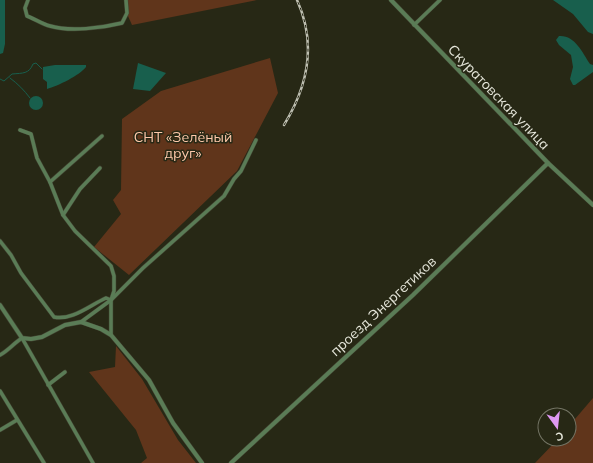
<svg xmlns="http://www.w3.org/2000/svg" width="593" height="463" viewBox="0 0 593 463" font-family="Mulish,sans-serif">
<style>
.green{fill:#60351b}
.water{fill:#185f4d}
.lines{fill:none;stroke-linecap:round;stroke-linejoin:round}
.stream{stroke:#185f4d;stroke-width:1}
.minor-casing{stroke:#424331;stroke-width:4.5}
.tertiary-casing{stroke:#424331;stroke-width:5}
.minor{stroke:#5a7c56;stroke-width:3.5}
.tertiary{stroke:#5a7c56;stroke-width:4}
.rail-casing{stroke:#bfc0b2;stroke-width:2.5}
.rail{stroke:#272815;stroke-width:1;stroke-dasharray:3;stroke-linecap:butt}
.labels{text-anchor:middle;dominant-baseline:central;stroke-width:3;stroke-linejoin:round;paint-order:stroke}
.street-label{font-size:14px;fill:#e5e6da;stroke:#272815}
.park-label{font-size:14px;fill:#fec8aa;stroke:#272815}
</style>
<rect width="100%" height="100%" fill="#272815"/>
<g class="green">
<polygon points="127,0 257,0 132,25 128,16"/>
<polygon points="270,58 278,93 237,171 129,275 94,247 121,214 113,200 121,190 122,119 161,91"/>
<polygon points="116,346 142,379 178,440 196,463 141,463 147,458 136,430 89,372 115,367"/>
<polygon points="593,398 593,463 535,463 558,439 569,439 569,426"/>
</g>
<g class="water">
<polygon points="0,0 5,0 5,44 3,53 0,54"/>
<polygon points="553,0 593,0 593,34 588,32 573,14"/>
<path d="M 559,36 C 575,35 582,52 590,64 L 593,65 L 593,72 L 575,85 L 573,85 L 570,79 L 573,67 L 571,55 L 559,45 L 556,40 Z"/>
<polygon points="138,63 166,73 150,91 133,89"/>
<path d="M 55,65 L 86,65 L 86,67 C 80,75 58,86 47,89 L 47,82 L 43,79 L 43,67 Z"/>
<circle cx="36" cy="103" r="7"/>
</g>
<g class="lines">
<g class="stream">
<path d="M 10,78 C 18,84 24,90 30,98"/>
<path d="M 0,79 L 4,81 L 12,74 C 23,73 29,74 33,64 L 36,63 L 42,69"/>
</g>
<defs>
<g id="minor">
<path d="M 28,0 L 25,8 L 27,16 C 35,19 42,24 50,26 C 70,32 102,28 122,23 L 127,13 L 126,0"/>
<polyline points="414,25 440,0"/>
<polyline points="20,130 31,134 37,158 50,182 63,215 75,231 111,266 114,276 114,291 111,300 111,335"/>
<polyline points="50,182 102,136"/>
<polyline points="63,215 80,189 100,168"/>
<path d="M 0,241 L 11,255 L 21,273 L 54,317 C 72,321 90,305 106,298 L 111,300"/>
<polyline points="81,322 111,300 143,268 224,196 234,179 241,171 256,140"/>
<path d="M 0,355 C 9,350 14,343 22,338 L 93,463"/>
<polyline points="48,385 65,372"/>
<polyline points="0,391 44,463"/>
<polyline points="0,430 17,420"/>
</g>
<g id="tertiary">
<polyline points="391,0 548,163 593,205"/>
<polyline points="0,305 22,338 31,339 42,337 65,325 81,322 101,329 111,335 149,380 173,423 202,463"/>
<polyline points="231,463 413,295 548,163"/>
</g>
</defs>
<use href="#minor" class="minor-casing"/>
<use href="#tertiary" class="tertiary-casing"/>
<use href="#minor" class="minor"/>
<use href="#tertiary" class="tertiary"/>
<defs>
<path id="rail" d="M 284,125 C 308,86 317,44 297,0"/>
</defs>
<use href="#rail" class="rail-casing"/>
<use href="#rail" class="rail"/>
</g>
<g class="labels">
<g class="street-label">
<text transform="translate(499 97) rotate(46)">Скуратовская улица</text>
<text transform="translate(383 306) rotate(-43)">проезд Энергетиков</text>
</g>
<g class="park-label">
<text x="183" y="137">СНТ «Зелёный<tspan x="183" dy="16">друг»</tspan></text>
</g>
</g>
<g transform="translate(557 427) rotate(165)"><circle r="19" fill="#272815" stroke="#737464"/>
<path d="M0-3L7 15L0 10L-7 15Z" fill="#de98f2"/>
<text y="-6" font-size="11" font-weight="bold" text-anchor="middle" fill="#e5e6da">С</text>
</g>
</svg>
